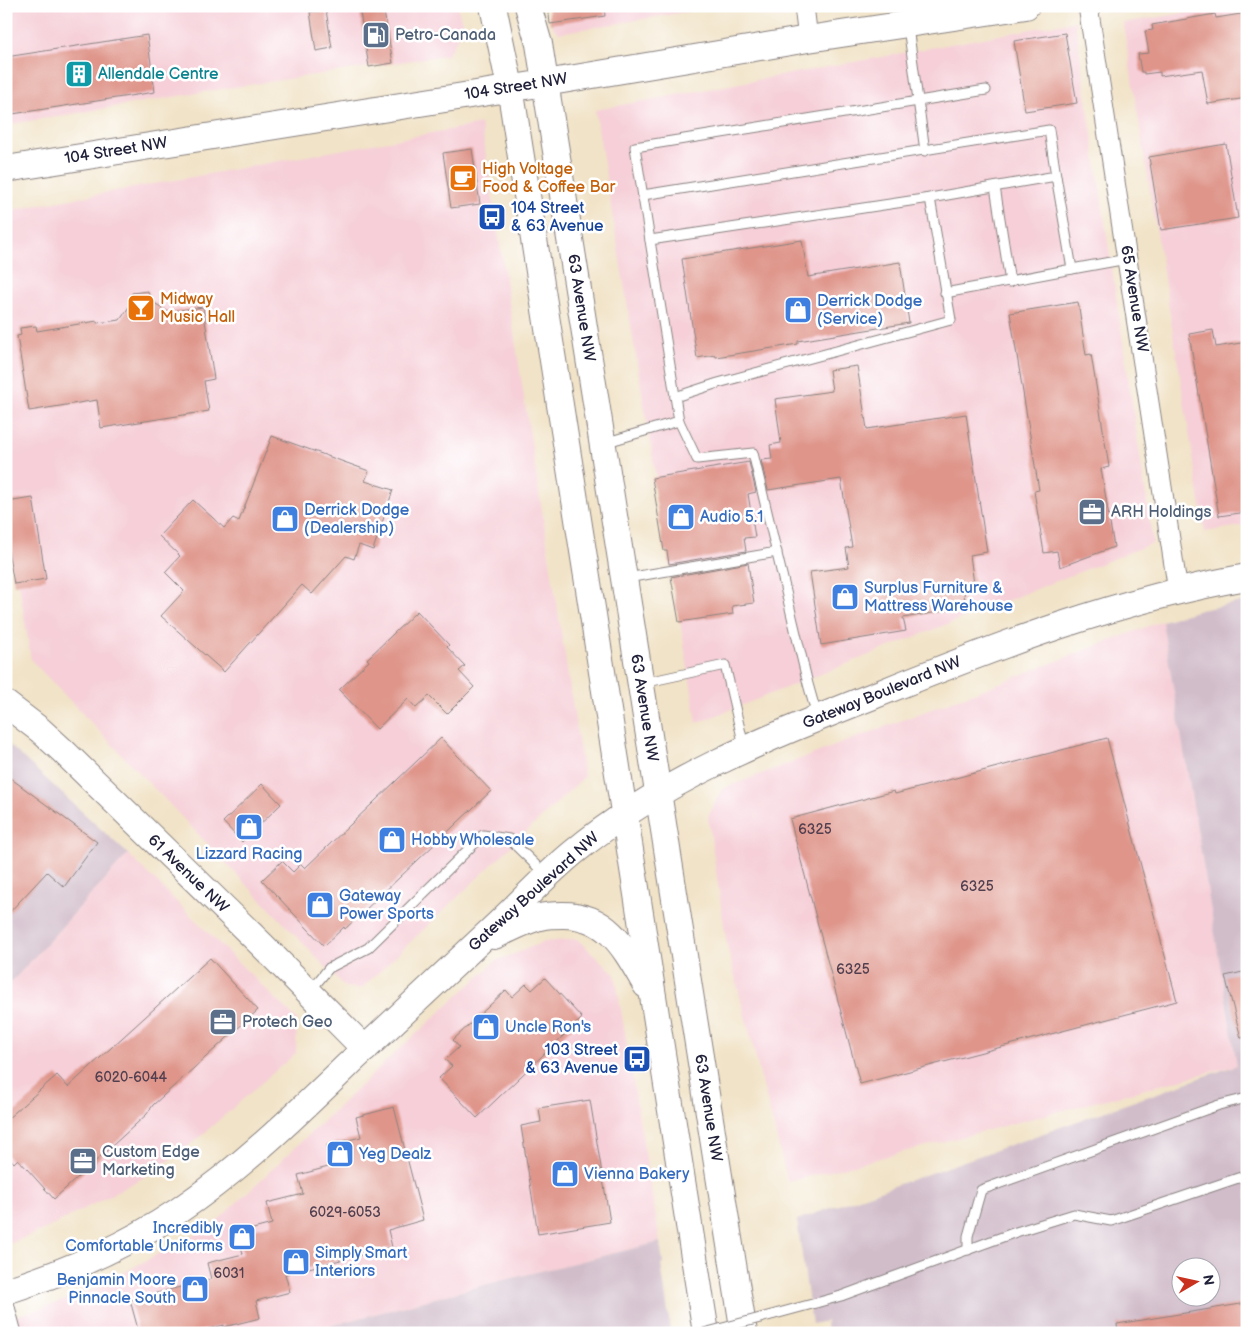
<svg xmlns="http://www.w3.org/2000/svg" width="1253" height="1339" viewBox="0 0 1253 1339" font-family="'Balsamiq Sans',sans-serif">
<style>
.built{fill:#f6cfd8}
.industrial{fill:#d1bdca;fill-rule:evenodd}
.building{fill:#df958a}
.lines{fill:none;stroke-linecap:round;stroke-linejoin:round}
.lane-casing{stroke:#8a8281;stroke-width:11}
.street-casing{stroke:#8a8281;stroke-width:21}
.secondary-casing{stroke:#8a8281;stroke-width:28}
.lane{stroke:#fff;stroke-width:9}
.street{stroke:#fff;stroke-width:19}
.secondary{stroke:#fff;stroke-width:26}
.lane-bridge-casing{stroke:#8a8281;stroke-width:11;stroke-linecap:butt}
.lane-bridge{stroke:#fff;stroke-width:9}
.labels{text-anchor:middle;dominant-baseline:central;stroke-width:5;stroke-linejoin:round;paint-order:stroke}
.number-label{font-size:14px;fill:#513f4f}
.service-label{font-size:16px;fill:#4e5e75;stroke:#fff;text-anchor:start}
.culture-label{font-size:16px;fill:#0d838f;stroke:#fff;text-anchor:start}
.street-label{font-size:16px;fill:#22223b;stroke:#fff}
.food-label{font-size:16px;fill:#c56008;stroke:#fff;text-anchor:start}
.transit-label{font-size:16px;fill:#164399;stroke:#fff;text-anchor:start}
.shop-label{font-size:16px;fill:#366cbe;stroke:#fff;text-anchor:start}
</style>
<rect width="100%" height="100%" fill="#fff"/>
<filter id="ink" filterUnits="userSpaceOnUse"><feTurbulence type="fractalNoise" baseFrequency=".02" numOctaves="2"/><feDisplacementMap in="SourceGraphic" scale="10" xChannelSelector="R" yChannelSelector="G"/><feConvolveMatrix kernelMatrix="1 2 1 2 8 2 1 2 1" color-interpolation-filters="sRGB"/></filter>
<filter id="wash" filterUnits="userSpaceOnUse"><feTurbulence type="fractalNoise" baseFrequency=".0096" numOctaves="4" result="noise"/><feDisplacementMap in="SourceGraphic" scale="20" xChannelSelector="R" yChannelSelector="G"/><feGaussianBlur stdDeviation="1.12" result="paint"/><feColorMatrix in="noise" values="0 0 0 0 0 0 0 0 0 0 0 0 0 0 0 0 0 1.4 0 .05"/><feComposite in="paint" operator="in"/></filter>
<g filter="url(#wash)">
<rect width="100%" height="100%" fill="#f1e3c7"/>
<g class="built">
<polygon points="6,6 457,6 464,28 447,55 215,90 6,125"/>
<polygon points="547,6 722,6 559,33 553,27"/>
<polygon points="1227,6 1247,6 1247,525 1205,532 1123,23"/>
<polygon points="1075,21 1153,543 697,723 595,110"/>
<polygon points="481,124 584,777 361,989 345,987 31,660 6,502 6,211"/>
<polygon points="1162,621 1237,1065 788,1182 727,946 708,817 722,789"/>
<polygon points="128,854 297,1020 296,1053 195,1141 154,1172 44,1230 6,1245 6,988"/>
<polygon points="577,939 615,974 660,1242 496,1282 303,1333 6,1333 6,1318 37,1310 92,1290 215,1223 392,1056 496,961 544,942"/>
</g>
<g class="industrial">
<path d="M 1247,601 L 1247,1333 L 827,1333 L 826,1321 L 812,1324 L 797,1220 L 1237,1065 L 1162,621 L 1200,610 ZM 1180,1266 L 1210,1266 L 1210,1296 L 1180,1296 Z"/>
<polygon points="6,742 128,854 6,988"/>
<polygon points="660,1242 663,1264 661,1265 671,1333 303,1333 496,1282"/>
</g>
<g id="blocks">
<g class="building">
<polygon points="359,6 383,6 393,63 369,67"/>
<polygon points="548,6 604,6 605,16 550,24"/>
<polygon points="326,10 332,48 316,51 310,12"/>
<polygon points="1247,13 1247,98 1208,104 1202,70 1160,76 1160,72 1144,74 1144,72 1141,72 1138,54 1149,53 1145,31 1153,30 1152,25 1215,14 1216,18"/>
<polygon points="1065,33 1077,103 1025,111 1014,41"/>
<polygon points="147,35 155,92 6,115 6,57"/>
<polygon points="1226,144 1238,218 1161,230 1149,157"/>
<polygon points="472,149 480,204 451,208 443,153"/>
<polygon points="802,240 808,277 900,262 909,323 798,341 798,344 716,357 715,355 697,358 682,259"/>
<polygon points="148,291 150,300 168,312 203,307 214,379 204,381 209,411 101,428 97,400 29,411 17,336 21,335 20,328 36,326 37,331 97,321 97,323 120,320 133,301 132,293"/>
<polygon points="1078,302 1086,355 1091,354 1109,467 1101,469 1114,547 1060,567 1057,551 1044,553 1034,491 1039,490 1010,313"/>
<polygon points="1213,330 1216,347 1247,342 1247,512 1219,516 1189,334"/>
<polygon points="857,366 867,429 966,414 987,552 970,555 974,584 963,586 965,600 961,601 962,608 903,618 906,631 821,645 810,572 849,567 846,548 852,547 841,479 768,490 761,460 772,459 770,445 781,443 775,399 832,391 829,370"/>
<polygon points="272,436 369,471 365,481 393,490 373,550 359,545 354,559 346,556 312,594 302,585 224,672 161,616 184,591 165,572 180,556 159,536 193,500 224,528 233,518 239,521"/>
<polygon points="749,462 756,492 748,494 755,537 744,538 746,551 669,564 667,551 664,551 652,478"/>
<polygon points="33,498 46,579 14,584 6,539 6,502"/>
<polygon points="748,563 754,603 732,606 733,614 679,622 671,577"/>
<polygon points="417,611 449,645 447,647 465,666 459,671 474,687 447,714 429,696 416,708 408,699 377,729 339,690 369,661 367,659"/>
<polygon points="441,738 491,791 345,929 344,927 324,946 262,880 282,861 293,872 301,864 305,868"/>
<polygon points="1107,738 1177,1001 860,1084 790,819 894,791 895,794"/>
<polygon points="6,775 97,842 64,887 47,872 6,916"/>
<polygon points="262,784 281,804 242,842 223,822"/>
<polygon points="210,958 258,1010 153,1105 147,1114 54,1199 18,1159 14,1163 6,1154 6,1120 57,1075 68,1087"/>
<polygon points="1247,971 1247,1037 1241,1038 1225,976"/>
<polygon points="545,978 582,1018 477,1118 439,1078 452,1066 445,1060 459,1047 453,1040 506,990 512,997 526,984 532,990"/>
<polygon points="590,1100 610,1222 538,1234 521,1126 541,1122 539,1108"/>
<polygon points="394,1107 423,1220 388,1230 392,1247 285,1274 290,1292 256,1301 260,1318 224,1327 224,1325 193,1333 139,1333 130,1300 211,1279 207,1263 243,1254 238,1233 272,1224 267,1203 303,1194 298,1175 332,1166 327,1145 361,1137 356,1117"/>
<polygon points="1247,1303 1247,1333 1118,1333 1117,1324"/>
</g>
</g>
</g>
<g filter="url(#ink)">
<use href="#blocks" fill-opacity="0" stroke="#8a8281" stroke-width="1"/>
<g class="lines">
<defs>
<g id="lane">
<polyline points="908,27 925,151"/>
<polyline points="995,187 1010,282"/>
<polyline points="643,195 1049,130 1056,176"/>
<polyline points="650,240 930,198 1056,176 1072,269 945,293"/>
<polyline points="1072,269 1127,259"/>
<polyline points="675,397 718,383 951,320 930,198"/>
<polyline points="679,421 697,459 753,453 808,684 817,716"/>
<polyline points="604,443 679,421 635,147 986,90"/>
<polyline points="627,578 777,552"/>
<polyline points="643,683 725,665 744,746"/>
<polyline points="311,990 329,968 368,948 483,835 509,839 546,875"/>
<polyline points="968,1250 968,1236 981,1190 1219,1105 1247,1098"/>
<polyline points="6,1292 17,1333"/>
<polyline points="816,1303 841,1296 1016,1232 1074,1214 1111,1221 1247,1175"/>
</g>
<g id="street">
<polyline points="804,6 808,39"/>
<polyline points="1088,6 1178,591"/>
</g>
<g id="secondary">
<polyline points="493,6 510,87 706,1333"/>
<polyline points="528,6 539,44 744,1333"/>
<polyline points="6,169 545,83 808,39 1026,6"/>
<polyline points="6,704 40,730 63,751 262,945 365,1049"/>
<path d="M 494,936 C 509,930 524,921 540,917 C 547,915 555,915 563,915 C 609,915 625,949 646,985"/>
<path d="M 6,1291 C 66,1272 126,1246 178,1211 C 243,1167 299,1112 355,1058 C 403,1013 451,968 499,923 C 524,899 547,874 574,852 C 662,779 772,736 878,694 C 997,646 1119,599 1247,577"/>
</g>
</defs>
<use href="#lane" class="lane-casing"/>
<use href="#street" class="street-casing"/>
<use href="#secondary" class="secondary-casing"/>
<use href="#lane" class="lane"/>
<use href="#street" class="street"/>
<use href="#secondary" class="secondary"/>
<defs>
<polyline id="lane-bridge" points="704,1333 816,1303"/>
</defs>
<use href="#lane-bridge" class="lane-bridge-casing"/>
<use href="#lane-bridge" class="lane-bridge"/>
</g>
</g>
<defs>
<symbol id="fuel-square" viewBox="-11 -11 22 22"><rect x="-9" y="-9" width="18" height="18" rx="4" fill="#5c6f8a" stroke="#fff"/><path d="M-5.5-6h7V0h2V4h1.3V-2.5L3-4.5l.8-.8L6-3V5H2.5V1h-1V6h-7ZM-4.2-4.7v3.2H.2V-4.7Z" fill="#fff"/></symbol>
<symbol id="building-square" viewBox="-11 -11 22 22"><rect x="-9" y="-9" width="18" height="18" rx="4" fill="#0f9aa8" stroke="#fff"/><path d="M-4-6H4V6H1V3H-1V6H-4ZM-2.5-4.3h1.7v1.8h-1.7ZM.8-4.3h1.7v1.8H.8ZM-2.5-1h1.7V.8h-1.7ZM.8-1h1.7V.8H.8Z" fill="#fff"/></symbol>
<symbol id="cafe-square" viewBox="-11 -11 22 22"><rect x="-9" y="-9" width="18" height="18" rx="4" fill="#e8710a" stroke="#fff"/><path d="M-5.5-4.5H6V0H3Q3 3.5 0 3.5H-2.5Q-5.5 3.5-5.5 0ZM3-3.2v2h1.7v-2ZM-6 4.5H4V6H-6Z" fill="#fff"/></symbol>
<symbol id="bus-square" viewBox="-11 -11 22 22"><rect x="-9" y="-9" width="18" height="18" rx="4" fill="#1a4fb4" stroke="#fff"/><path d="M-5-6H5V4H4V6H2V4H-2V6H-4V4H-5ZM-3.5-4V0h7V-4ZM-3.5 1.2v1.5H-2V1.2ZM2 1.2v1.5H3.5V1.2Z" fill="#fff"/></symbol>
<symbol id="bar-square" viewBox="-11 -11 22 22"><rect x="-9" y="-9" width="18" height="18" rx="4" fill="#e8710a" stroke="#fff"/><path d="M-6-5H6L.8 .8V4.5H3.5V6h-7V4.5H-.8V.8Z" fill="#fff"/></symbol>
<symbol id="shop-square" viewBox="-11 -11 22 22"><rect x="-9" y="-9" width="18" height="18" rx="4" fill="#3f7fe0" stroke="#fff"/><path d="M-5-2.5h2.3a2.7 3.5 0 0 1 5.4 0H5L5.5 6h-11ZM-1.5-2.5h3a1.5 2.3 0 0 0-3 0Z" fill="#fff"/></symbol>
<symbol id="office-square" viewBox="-11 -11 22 22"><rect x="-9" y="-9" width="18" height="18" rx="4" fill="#5c6f8a" stroke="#fff"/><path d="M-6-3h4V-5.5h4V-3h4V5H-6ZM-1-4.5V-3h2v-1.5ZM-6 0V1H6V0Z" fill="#fff"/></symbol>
</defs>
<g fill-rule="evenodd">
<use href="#fuel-square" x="360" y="19" width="32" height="32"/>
<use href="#building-square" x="63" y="58" width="32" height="32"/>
<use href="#cafe-square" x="447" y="162" width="32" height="32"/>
<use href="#bus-square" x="476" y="201" width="32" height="32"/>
<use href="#bar-square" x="125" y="292" width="32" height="32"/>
<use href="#shop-square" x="782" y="294" width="32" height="32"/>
<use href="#office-square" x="1076" y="496" width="32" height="32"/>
<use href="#shop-square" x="665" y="501" width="32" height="32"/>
<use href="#shop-square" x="269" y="503" width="32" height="32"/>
<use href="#shop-square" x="829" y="581" width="32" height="32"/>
<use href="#shop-square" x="233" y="811" width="32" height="32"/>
<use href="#shop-square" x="376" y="824" width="32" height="32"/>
<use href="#shop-square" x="304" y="889" width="32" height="32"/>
<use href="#office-square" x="207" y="1006" width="32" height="32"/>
<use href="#shop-square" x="470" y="1011" width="32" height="32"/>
<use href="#bus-square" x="621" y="1043" width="32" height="32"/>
<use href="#shop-square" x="324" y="1138" width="32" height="32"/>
<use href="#office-square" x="67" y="1145" width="32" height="32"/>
<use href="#shop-square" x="549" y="1158" width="32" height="32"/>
<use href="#shop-square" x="226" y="1221" width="32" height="32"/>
<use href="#shop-square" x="280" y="1246" width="32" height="32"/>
<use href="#shop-square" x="179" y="1273" width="32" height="32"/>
</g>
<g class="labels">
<g class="number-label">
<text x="815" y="829">6325</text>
<text x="977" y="886">6325</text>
<text x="853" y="969">6325</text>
<text x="131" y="1077">6020-6044</text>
<text x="345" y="1212">6029-6053</text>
<text x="229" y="1273">6031</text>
</g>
<g class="service-label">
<text x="395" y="35">Petro-Canada</text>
<text x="1111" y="512">ARH Holdings</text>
<text x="242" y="1022">Protech Geo</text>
<text x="102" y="1152">Custom Edge<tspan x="102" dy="18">Marketing</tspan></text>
</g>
<g class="culture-label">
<text x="98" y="74">Allendale Centre</text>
</g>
<g class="street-label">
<text transform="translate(516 87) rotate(-9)">104 Street NW</text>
<text transform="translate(116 151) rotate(-9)">104 Street NW</text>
<text transform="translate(1134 299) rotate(81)">65 Avenue NW</text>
<text transform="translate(581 308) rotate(81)">63 Avenue NW</text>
<text transform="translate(882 693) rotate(-22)">Gateway Boulevard NW</text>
<text transform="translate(644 708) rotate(81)">63 Avenue NW</text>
<text transform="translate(188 874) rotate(44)">61 Avenue NW</text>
<text transform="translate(534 892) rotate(-42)">Gateway Boulevard NW</text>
<text transform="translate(708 1108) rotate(81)">63 Avenue NW</text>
</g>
<g class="food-label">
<text x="482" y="169">High Voltage<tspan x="482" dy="18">Food &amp; Coffee Bar</tspan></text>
<text x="160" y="299">Midway<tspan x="160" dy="18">Music Hall</tspan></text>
</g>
<g class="transit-label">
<text x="511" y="208">104 Street<tspan x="511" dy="18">&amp; 63 Avenue</tspan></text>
<text x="618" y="1050" text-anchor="end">103 Street<tspan x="618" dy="18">&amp; 63 Avenue</tspan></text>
</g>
<g class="shop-label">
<text x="817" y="301">Derrick Dodge<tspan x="817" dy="18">(Service)</tspan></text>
<text x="304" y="510">Derrick Dodge<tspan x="304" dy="18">(Dealership)</tspan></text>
<text x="700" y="517">Audio 5.1</text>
<text x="864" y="588">Surplus Furniture &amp;<tspan x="864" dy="18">Mattress Warehouse</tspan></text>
<text x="411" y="840">Hobby Wholesale</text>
<text x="249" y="854" text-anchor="middle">Lizzard Racing</text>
<text x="339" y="896">Gateway<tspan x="339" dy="18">Power Sports</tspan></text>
<text x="505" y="1027">Uncle Ron's</text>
<text x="359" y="1154">Yeg Dealz</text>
<text x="584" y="1174">Vienna Bakery</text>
<text x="223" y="1228" text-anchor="end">Incredibly<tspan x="223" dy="18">Comfortable Uniforms</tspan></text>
<text x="315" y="1253">Simply Smart<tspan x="315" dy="18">Interiors</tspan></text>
<text x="176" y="1280" text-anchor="end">Benjamin Moore<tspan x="176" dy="18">Pinnacle South</tspan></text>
</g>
</g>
<rect width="1253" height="1339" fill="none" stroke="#fff" stroke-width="25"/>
<g transform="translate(1196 1282) rotate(81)"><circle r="24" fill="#ffffff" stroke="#a7a7b1"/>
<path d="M0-4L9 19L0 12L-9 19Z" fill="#c8321e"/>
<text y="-8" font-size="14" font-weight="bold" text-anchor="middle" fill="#22223b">N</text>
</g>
</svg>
